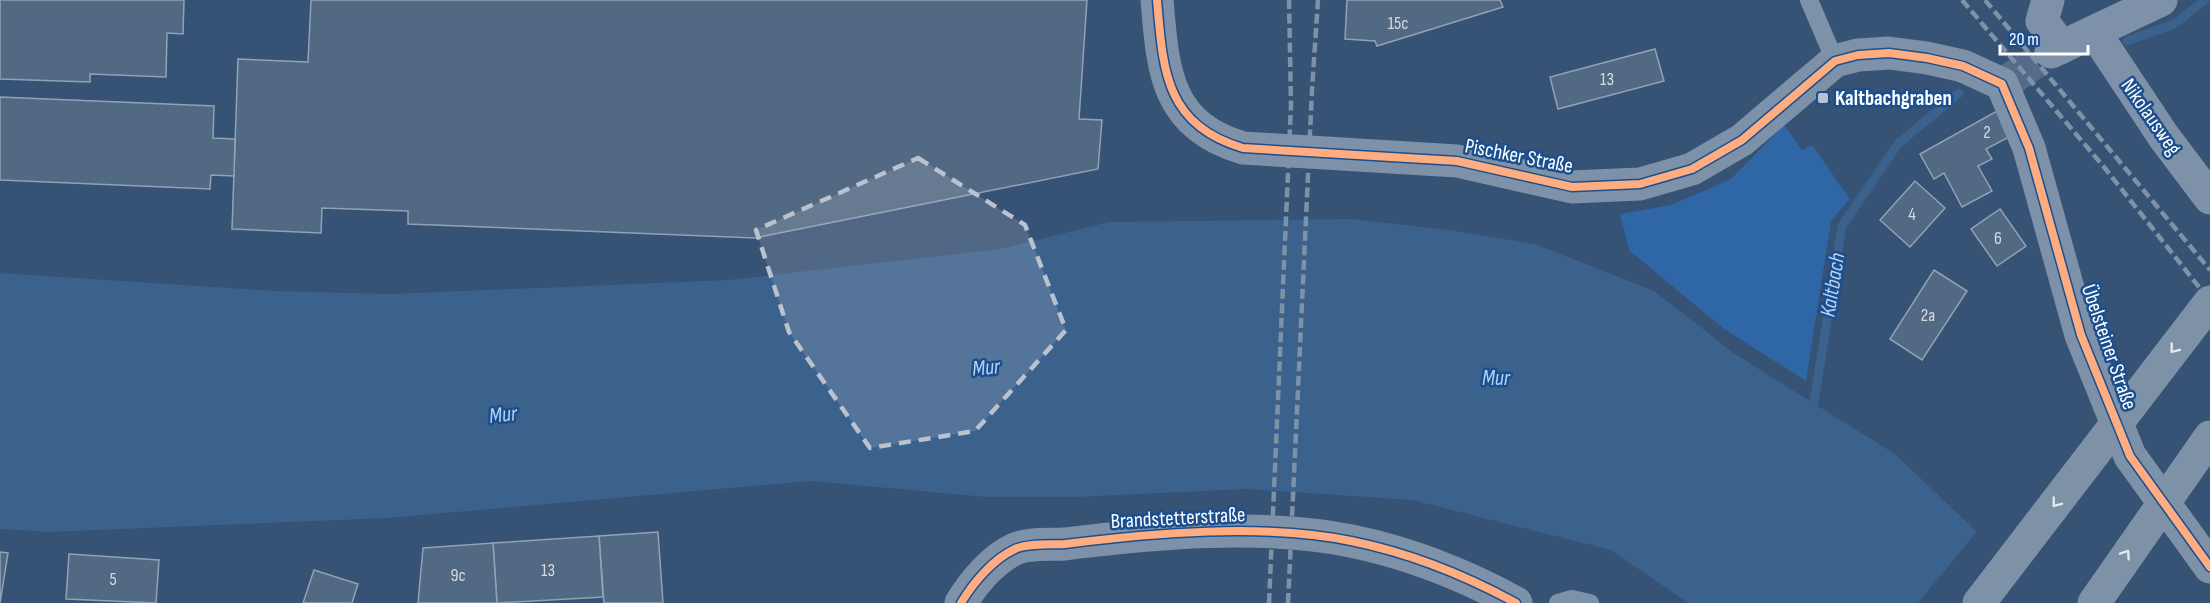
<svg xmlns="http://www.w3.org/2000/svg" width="2210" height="603" viewBox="0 0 2210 603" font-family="'Sofia Sans Condensed',sans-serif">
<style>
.green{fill:#2f66a5}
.water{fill:#3b618d}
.pier{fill:#365274}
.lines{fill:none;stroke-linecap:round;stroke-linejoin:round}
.stream{stroke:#3b618d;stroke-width:9}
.building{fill:#526984;stroke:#92a2b6;stroke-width:1.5}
.street-tunnel{stroke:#546c89;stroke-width:33;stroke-dasharray:33 16;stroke-linecap:butt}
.lane{stroke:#7d92a8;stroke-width:18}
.street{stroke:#7d92a8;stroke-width:33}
.rail{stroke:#7e92a7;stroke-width:4.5;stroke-dasharray:10 4.5;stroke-linecap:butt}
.highway-bridge{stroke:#7e92a7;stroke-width:33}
.cycleway-casing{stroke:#1b4f8f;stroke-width:11}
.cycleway{stroke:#ffac80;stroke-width:8}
.oneway{stroke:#e5e9ed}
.marked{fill:#b9c2ce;fill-opacity:0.2;stroke:#b9c2ce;stroke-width:4.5;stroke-dasharray:12 8;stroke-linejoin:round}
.poi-dot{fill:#b9c2ce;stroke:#1b4f8f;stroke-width:2}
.labels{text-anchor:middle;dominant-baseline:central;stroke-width:5;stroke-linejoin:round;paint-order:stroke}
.number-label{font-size:18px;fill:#d4dae0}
.poi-label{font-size:21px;font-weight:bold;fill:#fff;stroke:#1b4f8f;text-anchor:start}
.street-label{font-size:21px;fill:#fff;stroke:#1b4f8f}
.water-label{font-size:22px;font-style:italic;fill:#b5d3f5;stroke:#1b4f8f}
</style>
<rect width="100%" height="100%" fill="#365274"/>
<polygon class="green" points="1784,125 1802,150 1812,145 1850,199 1831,221 1806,381 1724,329 1629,250 1620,214 1671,205 1731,179"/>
<polygon class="water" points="1352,219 1449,230 1535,244 1654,291 1735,354 1895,454 2052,603 1688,603 1611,550 1412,500 1246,489 1077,497 986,497 811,481 388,518 49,532 0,529 0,273 274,291 391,294 728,280 1001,249 1109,222"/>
<polygon class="pier" points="1979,529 2054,601 2055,603 1918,603"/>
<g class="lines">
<g class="stream">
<polyline points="2127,41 2174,24 2205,0"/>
<polyline points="1812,415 1842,226 1898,144 1959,93"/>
</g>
</g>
<g class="building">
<polygon points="0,0 184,0 183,34 167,33 166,77 90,74 90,82 0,79"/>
<polygon points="311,0 1087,0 1079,119 1102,120 1098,169 755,238 408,224 408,211 322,208 321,233 232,229 238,59 308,62"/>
<polygon points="1347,0 1500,0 1503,7 1377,46 1375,41 1345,39"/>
<polygon points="1655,49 1664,81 1558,109 1550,77"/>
<polygon points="0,97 214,106 213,138 235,139 234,176 211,175 210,189 0,180"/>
<polygon points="1997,111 2011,136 1986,149 1992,159 1978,166 1992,191 1962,207 1944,173 1934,179 1920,154"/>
<polygon points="1915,181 1945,208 1910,247 1880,220"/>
<polygon points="2000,209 2026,246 1997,266 1971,229"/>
<polygon points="1934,270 1967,291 1922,360 1890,339"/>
<polygon points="658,532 663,603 604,603 599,536"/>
<polygon points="599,536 603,597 497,603 493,543"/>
<polygon points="493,543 497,603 418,603 423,548"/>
<polygon points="0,552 8,553 0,603"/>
<polygon points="69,554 159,560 156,603 66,599"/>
<polygon points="314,570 358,584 352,603 303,603"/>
</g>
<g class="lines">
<polyline class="street-tunnel" points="2009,80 2051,52"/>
<g class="lane">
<polyline points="1809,0 1835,61"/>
<polyline points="1558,603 1572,599 1590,603"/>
</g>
<g class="street">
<path d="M 1157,0 C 1163,70 1165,125 1243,148 L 1457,161 L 1572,187 L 1640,184 L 1692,169 L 1742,140 L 1835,61 L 1858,55 L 1889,53 L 1927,58 L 1963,66 L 2002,84"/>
<polyline points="2048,0 2042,21 2062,47"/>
<polyline points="2095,33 2164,137 2210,198"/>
<polyline points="2051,52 2161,0"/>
<polyline points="2002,84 2029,148 2081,335 2130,456 2210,567"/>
<path d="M 961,603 C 973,583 993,559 1015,549 C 1028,543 1050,545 1065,544 C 1152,533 1264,523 1351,541 C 1410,553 1463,574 1516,603"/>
</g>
<g class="rail">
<polyline points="1962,0 2104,167 2210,301"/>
<polyline points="1985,0 2210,270"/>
<polyline points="1269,603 1291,105 1289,0"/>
<polyline points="1288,603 1312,90 1318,0"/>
</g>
<g class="highway-bridge">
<polyline points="1979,603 2210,302"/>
<polyline points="2094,603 2210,437"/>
</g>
<defs>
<g id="cycleway">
<path d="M 1157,0 C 1163,70 1165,125 1243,148 L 1457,161 L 1572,187 L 1640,184 L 1692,169 L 1742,140 L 1835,61 L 1858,55 L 1889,53 L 1927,58 L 1963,66 L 2002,84 L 2029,148 L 2081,335 L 2130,456 L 2210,567"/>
<path d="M 961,603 C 973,583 993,559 1015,549 C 1028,543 1050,545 1065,544 C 1152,533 1264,523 1351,541 C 1410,553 1463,574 1516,603"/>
</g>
</defs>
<use href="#cycleway" class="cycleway-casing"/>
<use href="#cycleway" class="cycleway"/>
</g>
<defs><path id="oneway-chevron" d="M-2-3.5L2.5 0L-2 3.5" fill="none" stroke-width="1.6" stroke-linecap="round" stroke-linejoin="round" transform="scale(1.5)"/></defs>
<g class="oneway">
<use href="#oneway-chevron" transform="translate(2174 349) rotate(128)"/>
<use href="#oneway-chevron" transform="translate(2056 503) rotate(128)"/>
<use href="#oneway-chevron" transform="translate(2126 554) rotate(-56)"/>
</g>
<path class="marked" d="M 918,158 L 1025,225 L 1066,330 L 975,431 L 870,448 L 789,332 L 756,230 Z"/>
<rect class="poi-dot" x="1817" y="92" width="12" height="12" rx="3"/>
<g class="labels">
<g class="number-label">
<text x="1398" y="23">15c</text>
<text x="1607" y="79">13</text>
<text x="1987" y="132">2</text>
<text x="1912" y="214">4</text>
<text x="1998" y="238">6</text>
<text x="1928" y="315">2a</text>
<text x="548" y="570">13</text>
<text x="458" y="575">9c</text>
<text x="113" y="579">5</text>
</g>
<g class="poi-label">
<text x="1835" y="98">Kaltbachgraben</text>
</g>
<g class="street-label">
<text transform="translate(2151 117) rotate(55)">Nikolausweg</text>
<text transform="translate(1519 156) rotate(11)">Pischker Straße</text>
<text transform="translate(2109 347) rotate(71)">Übelsteiner Straße</text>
<text transform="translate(1178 518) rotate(-3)">Brandstetterstraße</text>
</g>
<g class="water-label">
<text transform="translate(1833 285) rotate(-81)">Kaltbach</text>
<text transform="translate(986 368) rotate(-5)">Mur</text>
<text x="1496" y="378">Mur</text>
<text transform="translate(503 415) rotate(-6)">Mur</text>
</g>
</g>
<path d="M2000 45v9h88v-9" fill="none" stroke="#ffffff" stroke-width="3"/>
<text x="2009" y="45" font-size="18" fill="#ffffff" stroke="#1b4f8f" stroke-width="4.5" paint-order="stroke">20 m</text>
</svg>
